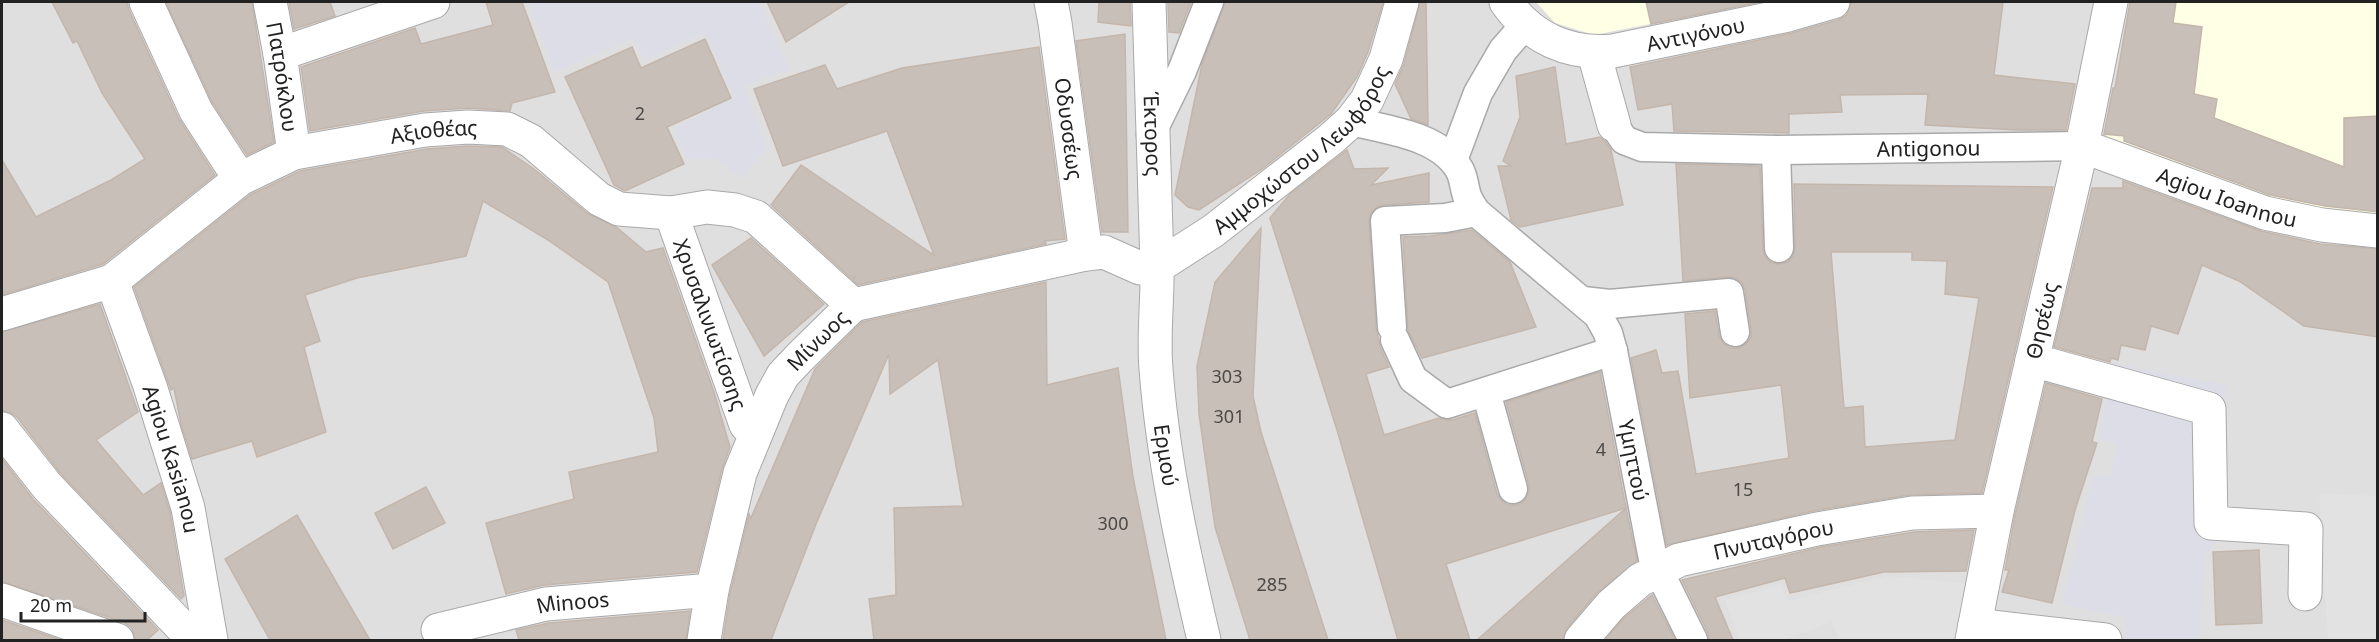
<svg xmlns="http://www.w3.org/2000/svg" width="2379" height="642" viewBox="0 0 2379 642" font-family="'Noto Sans',sans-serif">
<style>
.residential{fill:#e0dfdf}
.education{fill:#ffffe5}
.parking{fill:#e2e2e2}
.plaza{fill:#dddde8}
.building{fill:#c7bfb8;stroke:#c4b6ab;stroke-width:1.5;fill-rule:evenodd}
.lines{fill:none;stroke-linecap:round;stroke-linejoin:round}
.pedestrian-casing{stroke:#a9a9a9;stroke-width:31}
.minor-casing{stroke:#a9a9a9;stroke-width:35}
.pedestrian{stroke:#fff;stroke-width:28}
.minor{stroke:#fff;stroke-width:33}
.labels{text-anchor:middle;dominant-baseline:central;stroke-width:5;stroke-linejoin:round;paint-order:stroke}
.number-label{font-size:18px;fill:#4b4948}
.street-label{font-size:21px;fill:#222;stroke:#fff}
</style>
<rect width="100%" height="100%" fill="#f2efe9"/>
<rect class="residential" x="2" y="2" width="2375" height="638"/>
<g class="education">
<polygon points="1536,2 1762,2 1594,35 1555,23"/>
<polygon points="2130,2 2377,2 2377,216 2296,208 2105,144"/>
</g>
<g class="parking">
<polygon points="2319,493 2377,496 2377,640 2328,640"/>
<polygon points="1887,576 1964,583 1957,640 1839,640 1832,622 1782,640 1740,640 1725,600 1781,586 1788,601"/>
</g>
<g class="plaza">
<polygon points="528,2 758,2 790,69 744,86 767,147 741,179 716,159 686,159 675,128 734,98 706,32 644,60 633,38 555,72"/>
<polygon points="2113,363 2226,385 2217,543 2204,553 2200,640 2125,640 2125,617 2062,605 2093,475 2110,476 2117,443 2099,439"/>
</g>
<g class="building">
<polygon points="52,2 127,2 129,10 179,119 215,175 103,264 2,295 2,160 36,217 111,180 145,159 102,93 77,41 73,43"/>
<polygon points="166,2 252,2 274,142 247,155 212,102"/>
<polygon points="289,2 330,2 335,16 294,29"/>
<polygon points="486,2 522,2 555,92 512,103 510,111 469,108 424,111 310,131 301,67 415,28 421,44 493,25"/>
<polygon points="767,2 849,2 786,42"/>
<polygon points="1099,2 1130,2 1131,26 1098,22"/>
<polygon points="1168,2 1191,2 1179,33 1169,32"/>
<polygon points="1225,2 1383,2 1368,52 1357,77 1331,114 1262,169 1199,210 1188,207 1175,195 1202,64"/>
<polygon points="1420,2 1426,2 1428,125 1411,119 1395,84 1404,64"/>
<polygon points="1646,2 1761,2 1651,24"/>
<polygon points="1851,2 2003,2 1994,75 2075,84 2066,130 2018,130 1925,125 1928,94 1840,95 1842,112 1789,114 1789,133 1674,131 1672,104 1638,110 1630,67 1792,33 1838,20 1847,15"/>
<polygon points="2130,2 2176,2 2173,23 2202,27 2194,94 2217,99 2214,118 2344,167 2344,118 2378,116 2378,212 2325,206 2270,195 2124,141 2124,136 2104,134 2113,88 2115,88"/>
<polygon points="1125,34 1128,232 1102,232 1076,41"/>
<polygon points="705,39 731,98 667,127 684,164 625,191 614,185 565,77 632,47 641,68"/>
<polygon points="1039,47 1065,239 1045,241 1046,244 858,285 853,280 855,276 852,279 771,205 801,165 934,255 887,131 783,166 754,89 825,65 837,89 902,68"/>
<polygon points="1555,67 1566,144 1600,137 1605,141 1611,150 1623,205 1520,227 1511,220 1498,166 1511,166 1503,161 1520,117 1516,76"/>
<polygon points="468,146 502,147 534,169 587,213 616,227 646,252 663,248 714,392 730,447 722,469 697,572 544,585 506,594 486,523 574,499 569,472 658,452 654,418 608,282 548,240 483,201 466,256 357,278 305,295 320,341 304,347 326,432 257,457 252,441 192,459 181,424 174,388 171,390 134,287 250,195 300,171 427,149"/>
<polygon points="1347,150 1354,169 1388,168 1371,185 1429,173 1429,202 1384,205 1377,207 1371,213 1369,221 1376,328 1380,347 1389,367 1366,374 1384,435 1439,418 1452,420 1475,413 1497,494 1502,501 1508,505 1518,505 1525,500 1529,493 1529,485 1506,402 1600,372 1626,508 1446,564 1470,640 1398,640 1337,430 1270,218 1290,194"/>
<path d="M 1676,164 L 1760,166 L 1763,249 L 1765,257 L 1772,263 L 1779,264 L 1788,262 L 1793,256 L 1795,248 L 1794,184 L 2053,187 L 1982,493 L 1909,495 L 1813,511 L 1667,545 L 1631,358 L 1656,350 L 1662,373 L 1678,371 L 1696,474 L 1789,458 L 1781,385 L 1690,398 L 1685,314 L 1715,311 L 1719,335 L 1723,343 L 1730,348 L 1738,348 L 1746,344 L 1751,337 L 1751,329 L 1745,290 L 1742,283 L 1736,278 L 1727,277 L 1683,281 ZM 1831,252 L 1912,252 L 1912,260 L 1947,261 L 1945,294 L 1979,298 L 1955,440 L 1865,447 L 1863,406 L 1844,408 Z"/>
<polygon points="2123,181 2261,231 2320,244 2378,249 2378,337 2304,326 2239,281 2202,265 2178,334 2151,326 2145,350 2121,345 2118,360 2111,358 2110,362 2054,347 2092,188 2123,188"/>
<polygon points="1261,228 1253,396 1261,432 1328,640 1250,640 1215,527 1199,414 1197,366 1215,282"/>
<polygon points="1472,230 1510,262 1536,327 1422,358 1408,330 1403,237 1430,236"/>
<polygon points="751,238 824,304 764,356 712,265"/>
<polygon points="1046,282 1047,385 1118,368 1133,477 1166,640 874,640 869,599 896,595 894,508 963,506 938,360 890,394 889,354 816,524 771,640 723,640 730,594 749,514 751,518 815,369 862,322"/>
<polygon points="100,304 138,412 96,440 143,495 161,483 170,512 184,596 181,599 61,474 17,417 9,412 2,411 2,332"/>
<polygon points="2046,383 2102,399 2092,442 2097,443 2075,510 2052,603 2002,592 2009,570 2005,570 2015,515"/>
<polygon points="2,459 33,499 158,630 147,640 135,640 132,628 123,622 2,582"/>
<polygon points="426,487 445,523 393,549 375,513"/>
<polygon points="1626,508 1637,561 1597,593 1567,628 1563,640 1477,640"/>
<polygon points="297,515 370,640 270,640 225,559"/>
<polygon points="1974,530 1966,571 1884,572 1790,593 1785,578 1715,597 1733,640 1709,640 1708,633 1682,580 1821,547 1914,532"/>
<polygon points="2259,550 2262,623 2216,625 2213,552"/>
<polygon points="1652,595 1675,640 1605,640 1624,618"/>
<polygon points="690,611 686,640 519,640 516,630 549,623"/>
<polygon points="2,620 61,640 2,640"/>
</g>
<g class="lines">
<defs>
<g id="pedestrian">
<path id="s1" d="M 1351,121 C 1386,130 1439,135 1459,169 C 1464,177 1464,187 1467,196 C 1469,202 1473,207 1476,212 L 1598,315 L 1608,333 L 1613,351 L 1653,559 L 1693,640"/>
<path id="s2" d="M 1614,125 L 1624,140 L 1642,147 L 1776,150 L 2082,146"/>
<polyline points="1151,134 1182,71 1209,2"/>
<polyline points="1776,150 1779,248"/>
<polyline points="1453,160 1478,93 1503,50 1525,25"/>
<polyline points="1583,301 1610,304 1729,293 1735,332"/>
<polyline points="1392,327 1385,221 1445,218 1476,212"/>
<polyline points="1395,340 1413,379 1447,404 1613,351"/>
<polyline points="1486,392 1513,489"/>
</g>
<g id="minor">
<polyline points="146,2 196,111 240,179"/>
<path id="s3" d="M 270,2 L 280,54 L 294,153"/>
<path id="s4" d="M 1051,2 L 1055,23 L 1086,254"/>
<path id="s5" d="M 1149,2 C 1151,89 1155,177 1157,264 C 1158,299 1153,334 1156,369 C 1163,460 1183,551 1204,640"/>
<path id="s6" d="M 1506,2 C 1531,38 1569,55 1613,51 L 1788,15 L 1833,2"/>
<polyline points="1594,53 1614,125"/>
<polyline points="280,54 433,2"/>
<path id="s7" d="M 2082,146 L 2265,213 L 2322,225 L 2378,231"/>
<path id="s8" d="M 671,213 L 746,425 L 755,433"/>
<path id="s9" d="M 112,281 L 150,386 L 188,508 L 211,640"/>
<path id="s10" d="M 2,314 L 112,281 L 240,179 L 294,153 L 425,130 L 468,127 L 507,129 L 531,141 L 599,199 L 619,209 L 671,213 L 707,207 L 735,210 L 756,217 L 853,305"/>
<polyline points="2032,360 2209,409 2211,523 2306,529 2305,594"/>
<polyline points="2,429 47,486 194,640"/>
<polyline points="2,600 117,640"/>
<polyline points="1975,625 2105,640"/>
<path id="s11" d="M 438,630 L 546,604 L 712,590"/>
<path id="s12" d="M 704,640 L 712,590 L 740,473 L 772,395 L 783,375 L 800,357 L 853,305 L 1086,254 L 1104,252 L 1140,268 L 1157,267 L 1213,231 L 1331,139 L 1351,121 L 1367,100 L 1386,59 L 1402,2"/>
<path id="s13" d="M 1581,640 L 1611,605 L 1640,580 L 1679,560 L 1817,529 L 1912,513 L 1997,511"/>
<path id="s14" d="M 1972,640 L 1997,511 L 2082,146 L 2111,2"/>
</g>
</defs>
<use href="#pedestrian" class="pedestrian-casing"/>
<use href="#minor" class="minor-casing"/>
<use href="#pedestrian" class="pedestrian"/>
<use href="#minor" class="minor"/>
</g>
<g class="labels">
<g class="number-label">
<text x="640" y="113">2</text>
<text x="1227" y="376">303</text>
<text x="1229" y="416">301</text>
<text x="1601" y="449">4</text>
<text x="1743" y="489">15</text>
<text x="1113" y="523">300</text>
<text x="1272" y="584">285</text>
</g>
<g class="street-label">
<text stroke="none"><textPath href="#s6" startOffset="208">Αντιγόνου</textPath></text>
<text stroke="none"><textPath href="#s3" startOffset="76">Πατρόκλου</textPath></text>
<text stroke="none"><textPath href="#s4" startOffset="128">Οδυσσέως</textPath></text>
<text stroke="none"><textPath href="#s10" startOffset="480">Αξιοθέας</textPath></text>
<text stroke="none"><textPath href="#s5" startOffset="132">Έκτορος</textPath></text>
<text stroke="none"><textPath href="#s12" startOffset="878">Αμμοχώστου Λεωφόρος</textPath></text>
<text stroke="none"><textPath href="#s2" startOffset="324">Antigonou</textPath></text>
<text stroke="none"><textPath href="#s7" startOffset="154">Agiou Ioannou</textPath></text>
<text stroke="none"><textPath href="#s14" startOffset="327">Θησέως</textPath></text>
<text stroke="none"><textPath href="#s8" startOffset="118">Χρυσαλινιωτίσσης</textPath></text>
<text stroke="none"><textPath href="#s12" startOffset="327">Μίνωος</textPath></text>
<text stroke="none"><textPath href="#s5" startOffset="454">Ερμού</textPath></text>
<text stroke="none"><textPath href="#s9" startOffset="188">Agiou Kasianou</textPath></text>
<text stroke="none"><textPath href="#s1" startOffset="478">Υμηττού</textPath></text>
<text stroke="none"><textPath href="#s13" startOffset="225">Πνυταγόρου</textPath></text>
<text stroke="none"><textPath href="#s11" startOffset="138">Minoos</textPath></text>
</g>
</g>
<rect width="2379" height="642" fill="none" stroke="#222222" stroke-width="6"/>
<path d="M21 612v9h124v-9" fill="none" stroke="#222222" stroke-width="3"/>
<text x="30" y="612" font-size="18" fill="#222222" stroke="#ffffff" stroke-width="4.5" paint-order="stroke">20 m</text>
</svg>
